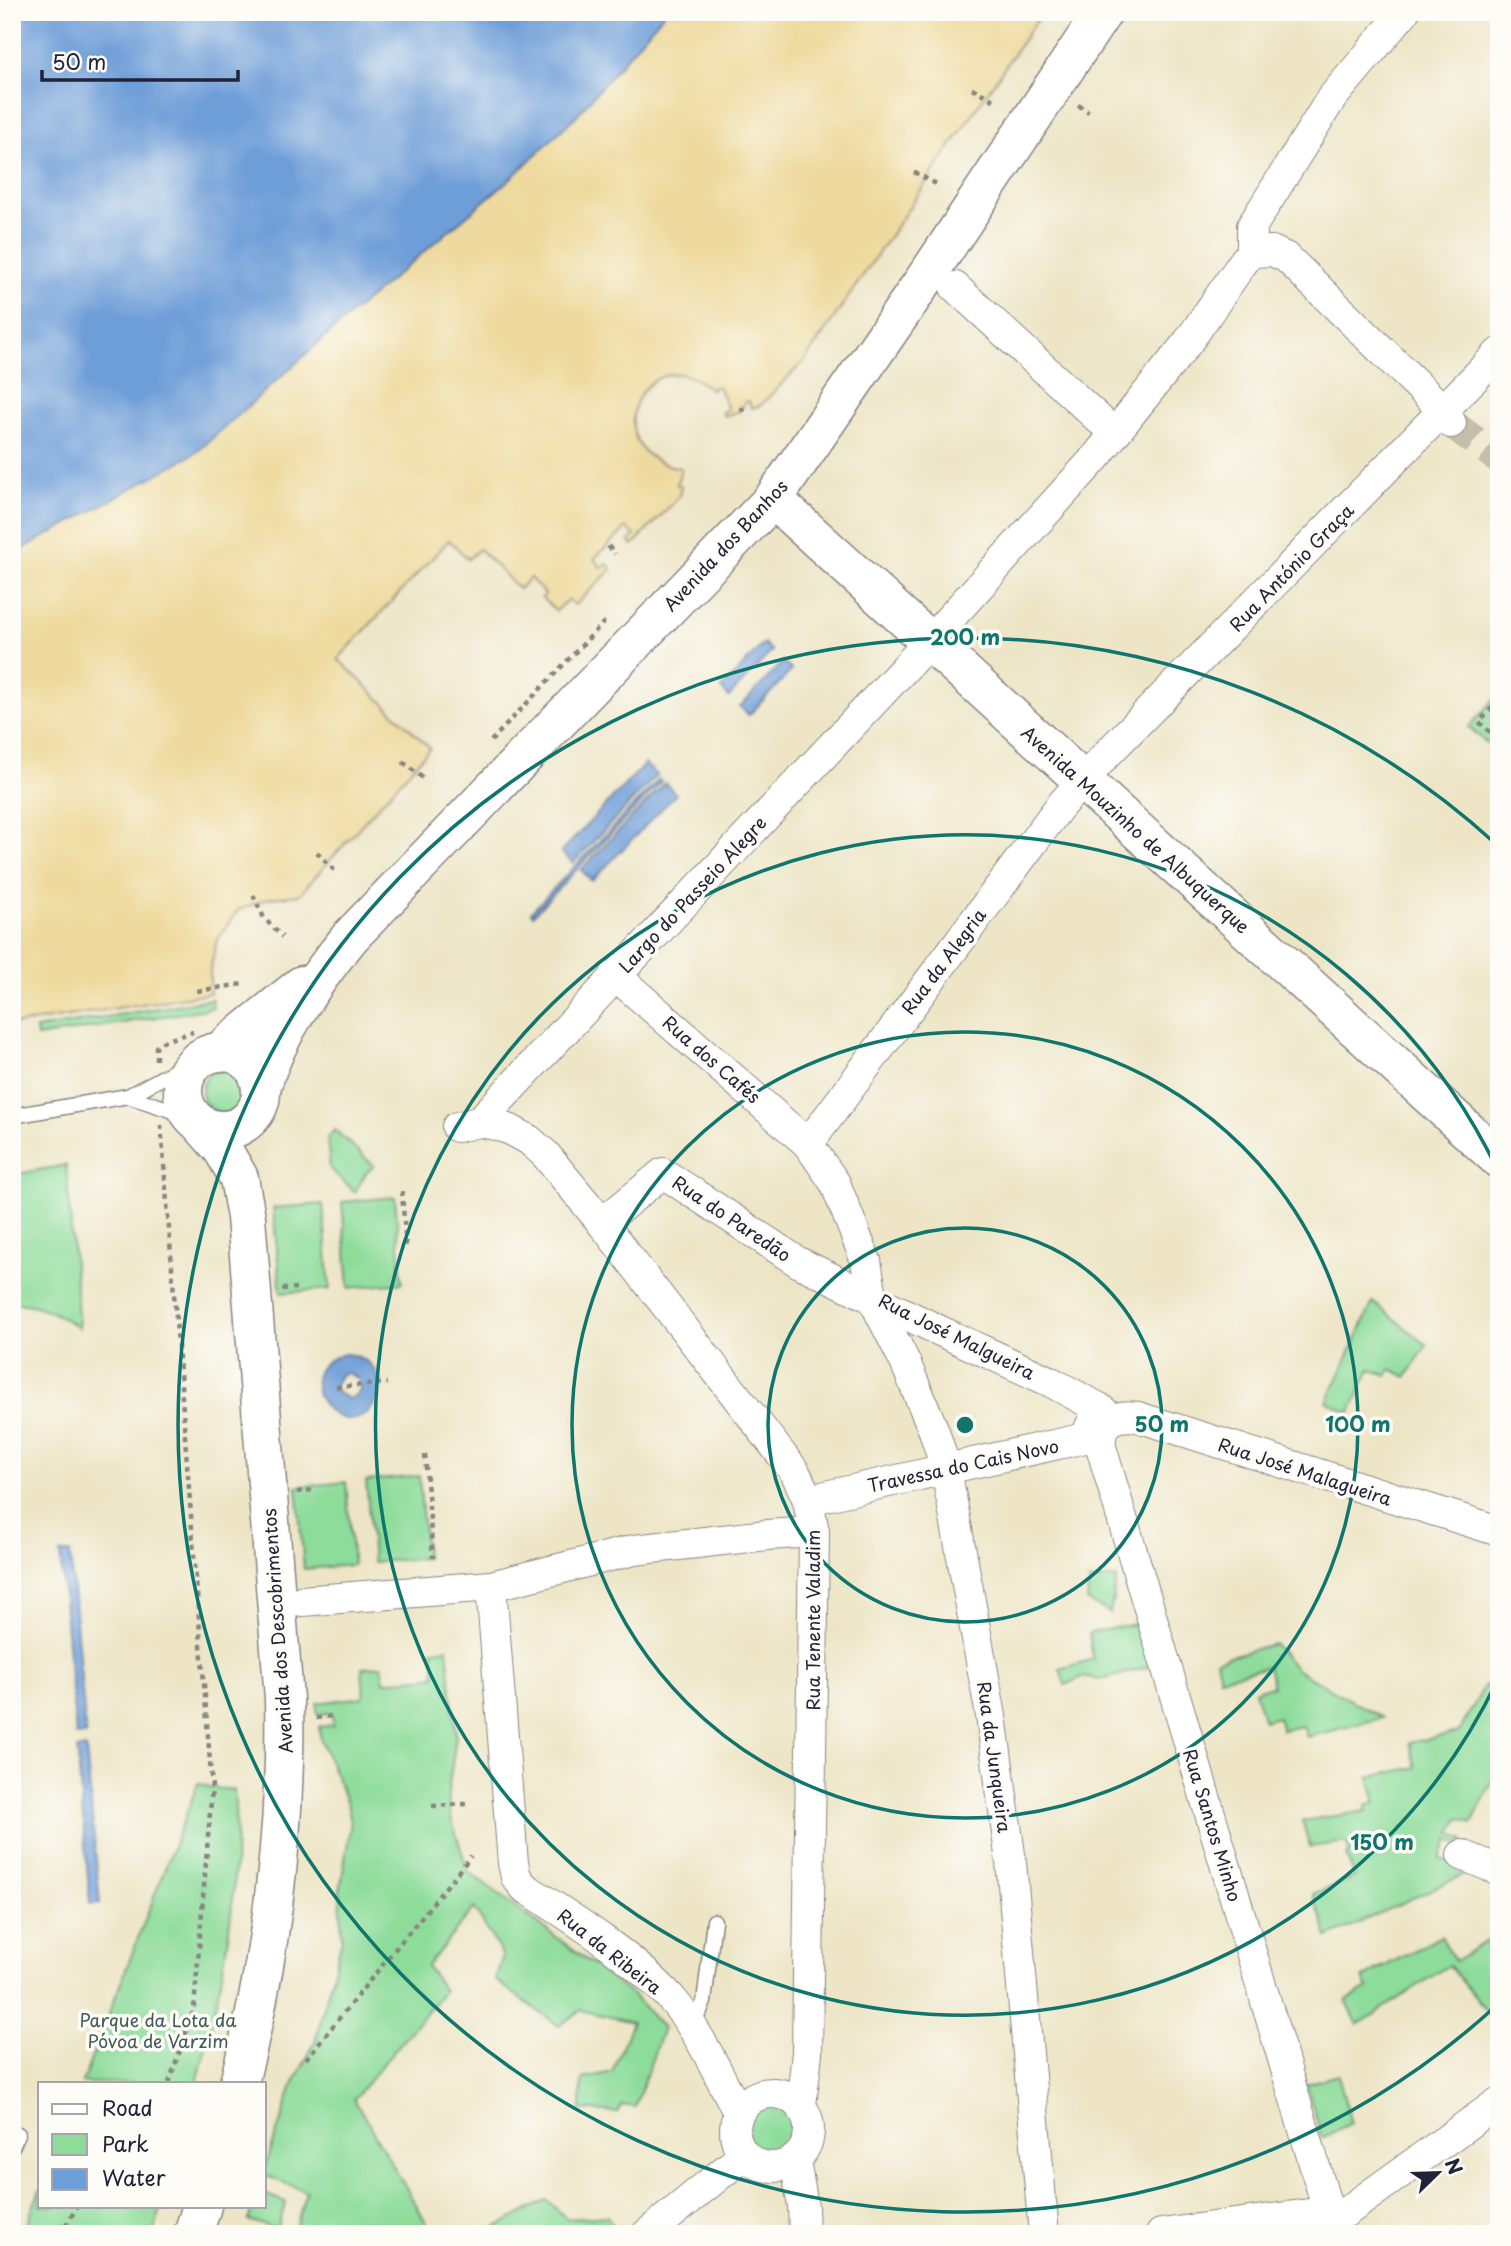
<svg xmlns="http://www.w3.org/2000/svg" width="1511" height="2246" viewBox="0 0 1511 2246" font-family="'Playpen Sans',sans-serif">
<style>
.green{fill:#8ddc9a;stroke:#587f6a;stroke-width:2}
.sand{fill:#eeda9e;stroke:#887e6c;stroke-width:2}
.water{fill:#6e9ed8;stroke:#48608a;stroke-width:2;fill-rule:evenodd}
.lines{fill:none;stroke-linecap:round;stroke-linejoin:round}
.street-tunnel{stroke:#c4beaa;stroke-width:30;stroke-dasharray:30 15;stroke-linecap:butt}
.lane-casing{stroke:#888480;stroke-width:17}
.street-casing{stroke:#888480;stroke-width:32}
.secondary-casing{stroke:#888480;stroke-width:41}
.path{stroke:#888480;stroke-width:4.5;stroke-dasharray:5 5;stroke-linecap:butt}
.lane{stroke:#fff;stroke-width:14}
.street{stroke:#fff;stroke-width:30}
.secondary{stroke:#fff;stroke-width:38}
.ring{fill:none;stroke:#0f766e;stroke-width:3.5}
.labels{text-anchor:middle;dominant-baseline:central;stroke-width:7;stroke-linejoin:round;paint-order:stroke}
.street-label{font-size:18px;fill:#22223b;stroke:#fdfcf7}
.park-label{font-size:18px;fill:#425a58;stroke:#fdfcf7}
.centre{fill:#0f766e;stroke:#fdfcf7;stroke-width:3.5}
.ring-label{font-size:21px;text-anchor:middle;font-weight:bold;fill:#0f766e;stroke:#fdfcf7;stroke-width:7;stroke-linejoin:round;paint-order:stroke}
</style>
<rect width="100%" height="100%" fill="#fdfcf7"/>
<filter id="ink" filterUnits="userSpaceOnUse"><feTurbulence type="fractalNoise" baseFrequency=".0143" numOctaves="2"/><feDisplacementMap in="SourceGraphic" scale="14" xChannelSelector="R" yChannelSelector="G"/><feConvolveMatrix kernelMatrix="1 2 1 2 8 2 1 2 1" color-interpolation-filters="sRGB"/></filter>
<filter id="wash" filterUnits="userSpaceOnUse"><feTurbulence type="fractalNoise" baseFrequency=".00686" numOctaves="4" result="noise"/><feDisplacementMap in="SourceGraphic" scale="28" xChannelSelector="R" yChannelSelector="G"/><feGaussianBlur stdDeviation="1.57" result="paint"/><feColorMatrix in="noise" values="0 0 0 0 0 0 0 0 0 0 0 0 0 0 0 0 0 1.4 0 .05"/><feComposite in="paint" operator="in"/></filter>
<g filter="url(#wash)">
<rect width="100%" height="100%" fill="#ede5c6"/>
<g class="green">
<polygon points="1499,694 1499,755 1469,727"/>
<polygon points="212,999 213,1008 37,1037 36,1029"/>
<circle cx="224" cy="1091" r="22"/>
<polygon points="335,1130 374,1166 366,1173 355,1192 330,1169 327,1138"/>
<path d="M 66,1165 L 79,1328 C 58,1314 38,1303 12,1303 L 12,1175 Z"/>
<polygon points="395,1197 402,1283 349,1288 342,1202"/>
<polygon points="323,1204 330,1289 281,1293 273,1208"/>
<polygon points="1373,1302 1427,1345 1406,1377 1391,1369 1387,1376 1370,1369 1350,1413 1327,1402"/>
<polygon points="419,1476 426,1558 373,1562 366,1481"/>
<polygon points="346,1482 353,1565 304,1569 297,1487"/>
<polygon points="1117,1578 1110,1613 1087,1601 1089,1581"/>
<polygon points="1140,1623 1152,1666 1101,1680 1082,1677 1065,1685 1060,1669 1093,1659 1089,1633"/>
<polygon points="1274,1644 1297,1670 1382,1718 1307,1737 1303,1726 1282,1730 1278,1717 1264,1721 1255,1691 1273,1686 1268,1667 1220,1678 1216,1660"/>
<polygon points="447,1648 456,1736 448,1793 451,1818 468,1871 633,1995 663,2028 635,2107 622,2105 618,2113 581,2110 582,2079 612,2072 632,2022 581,2010 559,2026 495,1980 503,1956 474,1908 427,1966 444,1991 354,2099 427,2224 418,2234 294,2234 306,2191 264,2175 264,2171 293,2085 315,2042 342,1939 340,1891 351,1822 347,1803 321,1740 319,1727 333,1725 332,1713 317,1714 317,1703 364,1697 362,1668 382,1666 384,1682 435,1676 433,1650"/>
<polygon points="1485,1685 1499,1691 1499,1768 1472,1823 1459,1818 1451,1833 1464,1840 1461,1845 1449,1839 1440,1859 1474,1870 1328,1937 1313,1894 1355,1877 1346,1855 1350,1853 1346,1842 1310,1847 1302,1821 1367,1811 1366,1806 1376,1803 1369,1777 1416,1767 1409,1743 1459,1732"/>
<path d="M 198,1783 L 212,1788 L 234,1790 C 242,1890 222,1987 197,2083 L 82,2083 Z"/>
<polygon points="1499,1933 1499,2021 1496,2023 1449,1965 1358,2025 1346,2001 1368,1988 1363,1978 1441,1936 1455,1961"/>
<polygon points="1338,2075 1351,2123 1322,2138 1306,2084"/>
<circle cx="772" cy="2129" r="26"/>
<polygon points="40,2189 40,2206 162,2206 153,2234 23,2234"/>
<polygon points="264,2194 286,2202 277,2229 248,2220 253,2206 264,2206"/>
<polygon points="547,2200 567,2219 607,2216 615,2228 607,2234 483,2234"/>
</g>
<path class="sand" d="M 665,12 L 1042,12 L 815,346 L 804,361 L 760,406 L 751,408 L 749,401 L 744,402 L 744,406 L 739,407 L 740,411 L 724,416 L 722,412 L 728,409 L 718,386 L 711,389 C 700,382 690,374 677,374 C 636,374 618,428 647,454 C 657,463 668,466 681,468 L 677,485 L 681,486 L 679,497 L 633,545 L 629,541 L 635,535 L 626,528 L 594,559 L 602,568 L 607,564 L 612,569 L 575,605 L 568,599 L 556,611 L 542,598 L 545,594 L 530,578 L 519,589 L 479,549 L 468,559 L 449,540 L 338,659 L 430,748 L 299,895 L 269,898 L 238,910 L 217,940 L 210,970 L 210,993 L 12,1025 L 12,555 L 197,452 L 352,313 L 511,178 L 577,115 Z"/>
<g class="water">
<polygon points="12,12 665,12 577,115 511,178 352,313 197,452 12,555"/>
<polygon points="764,643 772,651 729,697 721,689"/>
<polygon points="783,662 792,670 749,715 740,707"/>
<polygon points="645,764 657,775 573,863 561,852"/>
<polygon points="659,779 661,782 533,915 531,912"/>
<polygon points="665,783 676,794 592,881 581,870"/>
<path d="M 345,1354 C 369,1355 390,1379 375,1403 C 344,1454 277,1370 345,1354 ZM 347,1373 L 359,1379 C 362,1389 359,1396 349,1399 L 337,1393 L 334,1387 L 340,1375 Z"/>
<polygon points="60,1553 70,1553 86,1735 76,1736"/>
<polygon points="86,1748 100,1903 90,1904 77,1749"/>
</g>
</g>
<g filter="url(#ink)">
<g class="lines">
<polyline class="street-tunnel" points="1451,423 1499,459"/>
<defs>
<g id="lane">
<polyline points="128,1096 192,1117"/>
<polyline points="12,1116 128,1096 206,1054"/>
<polyline points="688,2022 699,2013 704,2002 714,1921"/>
<polyline points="12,2147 18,2134"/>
</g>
<g id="street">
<polyline points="1252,252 1252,226 1331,99 1404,12"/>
<polyline points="1252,252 1272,251 1287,258 1444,411 1451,423"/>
<polyline points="955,287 1101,421"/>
<polyline points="615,975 808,1144 835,1183 866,1261 872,1297 905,1362 934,1431 946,1469 991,1716 1011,1862 1044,2234"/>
<polyline points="479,1122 905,668 1096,457 1188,342 1244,261 1252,252"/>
<polyline points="457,1127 479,1122 496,1125 511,1130 529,1140 545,1154 602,1223 795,1472 808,1500 814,1532 807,2053 801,2105"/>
<polyline points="808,1144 1060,806 1106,755 1499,353"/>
<polyline points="602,1223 663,1173 798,1262 936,1329 1051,1382 1099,1408 1112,1419"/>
<polyline points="808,1500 1085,1438 1099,1408"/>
<path d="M 491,1586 L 513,1863 L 516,1877 L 524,1887 C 572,1918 632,1956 670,1997 C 699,2030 718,2074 738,2112"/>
<polyline points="302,1601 491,1586 634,1550 767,1535 814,1532"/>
<polyline points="1462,1855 1499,1870"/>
<circle cx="772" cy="2130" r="37"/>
<polyline points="795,2160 803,2206 804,2234"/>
<polyline points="647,2234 744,2155"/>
<polyline points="1161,2234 1316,2213 1330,2217 1346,2212 1499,2102"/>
<path d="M 1335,2234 L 1101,1447 C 1099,1421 1114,1414 1138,1417 L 1499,1531"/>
</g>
<g id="secondary">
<polyline points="773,499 1499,1159"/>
<circle cx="222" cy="1091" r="39"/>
<polyline points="219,1052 302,985"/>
<path d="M 261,1088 C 278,1032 314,981 351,936 L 773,499 L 933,267 L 1103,12"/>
<path d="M 201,1125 L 223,1150 L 239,1178 L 246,1217 L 284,1699 C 287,1829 271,1957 239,2083"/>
<polyline points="193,2234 202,2206"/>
</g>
</defs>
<use href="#lane" class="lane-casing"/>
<use href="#street" class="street-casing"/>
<use href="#secondary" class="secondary-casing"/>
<g class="path">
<polyline points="972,88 997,102"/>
<polyline points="1078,105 1089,112"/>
<polyline points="914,172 940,186"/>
<polyline points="742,407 744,417"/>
<polyline points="608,546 615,554"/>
<polyline points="1499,700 1479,722 1499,740"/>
<polyline points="491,741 603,623 610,623"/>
<polyline points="403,762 424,779"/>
<polyline points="317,852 337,873"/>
<polyline points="253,895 264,918 282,937"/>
<polyline points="197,991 243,984"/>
<polyline points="156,1060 156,1047 164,1041 193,1032"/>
<polyline points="161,1125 212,1788 194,2009 169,2083"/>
<polyline points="402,1191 406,1249"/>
<polyline points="282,1289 296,1288"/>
<polyline points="336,1387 387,1383"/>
<polyline points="425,1455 433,1558"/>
<polyline points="297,1492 313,1490"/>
<polyline points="316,1718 332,1716"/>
<polyline points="432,1806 468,1804"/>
<polyline points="306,2059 471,1856"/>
<polyline points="60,2234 78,2206"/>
</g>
<use href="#lane" class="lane"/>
<use href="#street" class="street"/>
<use href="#secondary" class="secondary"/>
</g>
</g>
<g class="ring">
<circle cx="965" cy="1425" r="197"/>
<circle cx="965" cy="1425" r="393"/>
<path d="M1498 1679A590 590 0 1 1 1498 1171"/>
<path d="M1497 2005A787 787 0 1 1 1497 845"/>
</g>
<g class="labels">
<g class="street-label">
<text transform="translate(725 545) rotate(-47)">Avenida dos Banhos</text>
<text transform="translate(1291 567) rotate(-46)">Rua António Graça</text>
<text transform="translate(1136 829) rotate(42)">Avenida Mouzinho de Albuquerque</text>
<text transform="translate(692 894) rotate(-47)">Largo do Passeio Alegre</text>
<text transform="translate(943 961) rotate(-53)">Rua da Alegria</text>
<text transform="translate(712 1059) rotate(41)">Rua dos Cafés</text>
<text transform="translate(732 1218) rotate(34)">Rua do Paredão</text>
<text transform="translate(957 1336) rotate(26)">Rua José Malgueira</text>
<text transform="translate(963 1465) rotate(-12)">Travessa do Cais Novo</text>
<text transform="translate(1305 1471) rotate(18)">Rua José Malagueira</text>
<text transform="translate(812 1620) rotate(-90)">Rua Tenente Valadim</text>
<text transform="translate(277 1631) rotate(-94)">Avenida dos Descobrimentos</text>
<text transform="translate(995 1757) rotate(82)">Rua da Junqueira</text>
<text transform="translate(1213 1825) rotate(73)">Rua Santos Minho</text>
<text transform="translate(610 1951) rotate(38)">Rua da Ribeira</text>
</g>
<g class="park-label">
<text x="158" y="2019">Parque da Lota da<tspan x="158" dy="21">Póvoa de Varzim</tspan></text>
</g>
</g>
<circle cx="965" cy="1425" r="10" class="centre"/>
<g class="ring-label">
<text x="965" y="645">200 m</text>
<text x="1162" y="1432">50 m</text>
<text x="1358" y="1432">100 m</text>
<text x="1382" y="1850">150 m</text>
</g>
<rect width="1511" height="2246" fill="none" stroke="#fdfcf7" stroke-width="42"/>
<rect x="38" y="2082" width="228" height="126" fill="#fdfcf7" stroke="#a5a5ac" stroke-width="2"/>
<rect x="52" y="2104" width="35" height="10" fill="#ffffff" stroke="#a5a5ac" stroke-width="2"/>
<text x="102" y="2116" font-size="21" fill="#22223b">Road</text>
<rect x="52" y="2134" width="35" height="21" fill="#8ddc9a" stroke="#a5a5ac" stroke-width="2"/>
<text x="102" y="2152" font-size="21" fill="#22223b">Park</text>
<rect x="52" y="2169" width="35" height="21" fill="#6e9ed8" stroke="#a5a5ac" stroke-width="2"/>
<text x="102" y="2186" font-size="21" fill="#22223b">Water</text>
<g transform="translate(1438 2173) rotate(67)" stroke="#fdfcf7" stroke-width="5" paint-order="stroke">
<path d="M0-5L12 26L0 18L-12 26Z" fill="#22223b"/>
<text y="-10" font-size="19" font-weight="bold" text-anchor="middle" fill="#22223b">N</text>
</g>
<path d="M42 70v10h196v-10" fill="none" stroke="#22223b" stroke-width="3.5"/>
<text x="52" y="70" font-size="21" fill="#22223b" stroke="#fdfcf7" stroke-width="5" paint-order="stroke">50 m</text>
</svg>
